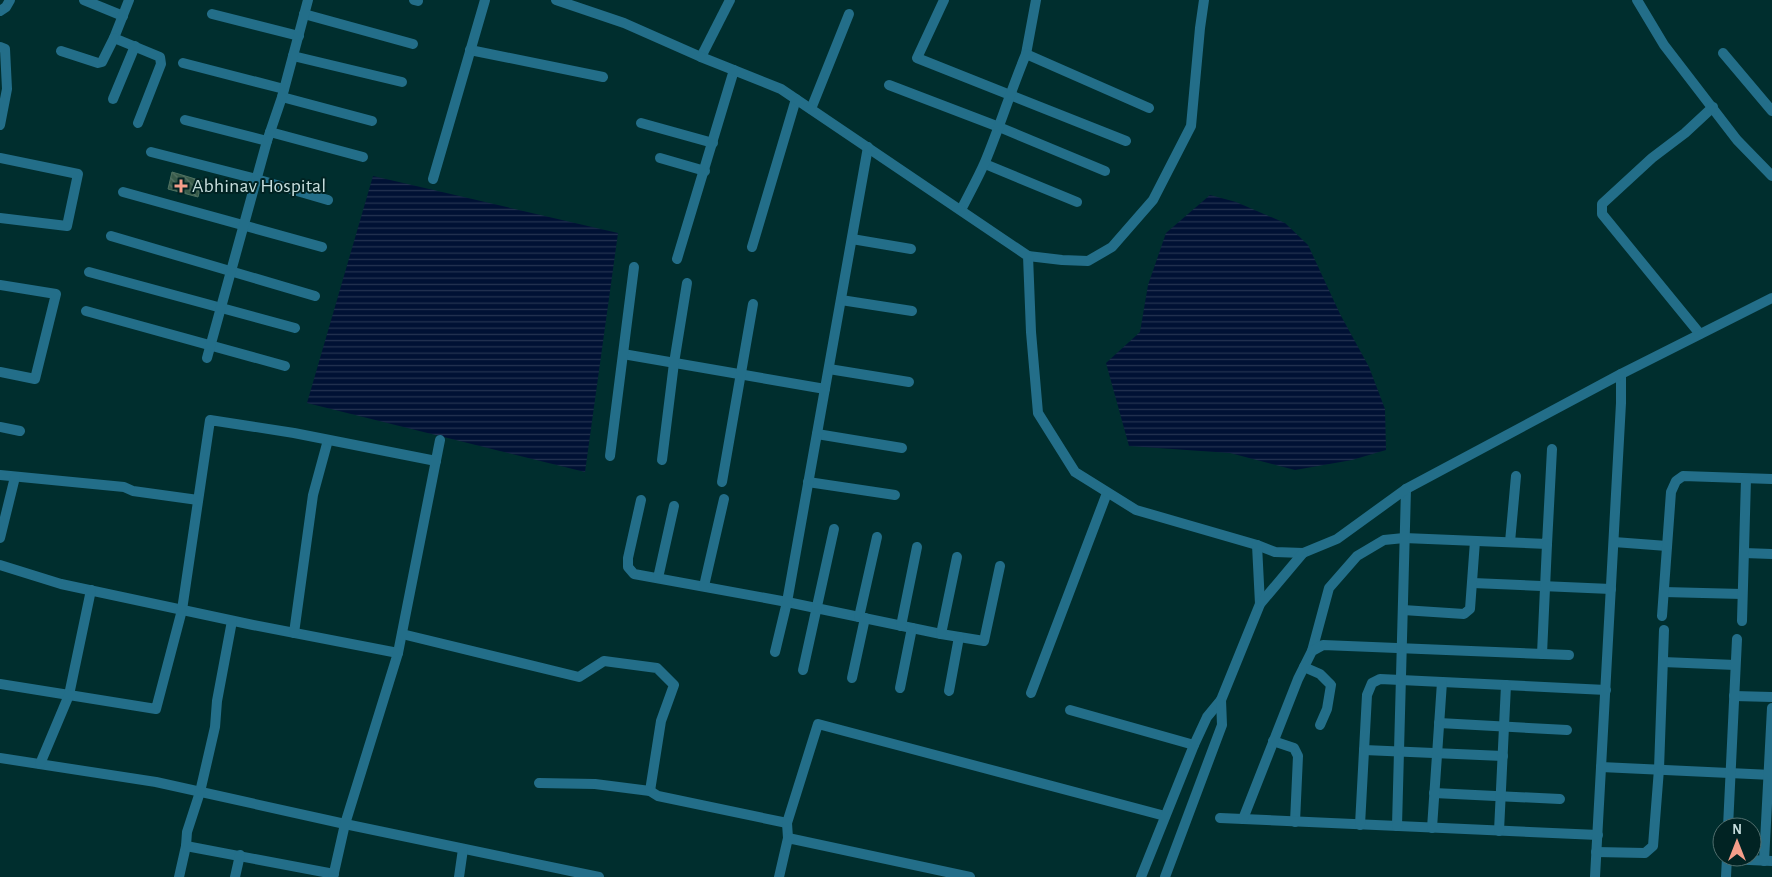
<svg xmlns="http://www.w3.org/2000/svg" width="1772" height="877" viewBox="0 0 1772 877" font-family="'Alegreya Sans',sans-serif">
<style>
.water{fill:url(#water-rules)}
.building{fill:url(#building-back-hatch);stroke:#4e7160}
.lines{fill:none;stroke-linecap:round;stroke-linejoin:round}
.minor{stroke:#236e89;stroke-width:10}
.tertiary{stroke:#236e89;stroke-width:10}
.poi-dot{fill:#f49e8a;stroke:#012323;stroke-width:2}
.labels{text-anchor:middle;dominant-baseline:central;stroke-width:4;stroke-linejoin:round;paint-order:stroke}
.poi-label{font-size:20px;fill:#c7dedd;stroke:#012323;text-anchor:start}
</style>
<defs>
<pattern id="water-rules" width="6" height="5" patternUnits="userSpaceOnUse" patternTransform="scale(1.25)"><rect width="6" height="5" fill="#001134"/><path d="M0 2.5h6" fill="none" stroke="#243351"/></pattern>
<pattern id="building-back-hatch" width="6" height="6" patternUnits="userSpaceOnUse" patternTransform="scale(1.25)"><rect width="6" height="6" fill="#385a49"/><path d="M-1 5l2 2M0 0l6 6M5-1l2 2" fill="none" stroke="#537163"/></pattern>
</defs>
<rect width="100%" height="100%" fill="#002e2e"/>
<g class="water">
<polygon points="373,176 618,233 585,472 307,403"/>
<polygon points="1210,195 1236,202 1285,223 1308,245 1340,314 1369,367 1385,409 1386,450 1352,460 1295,470 1230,453 1129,446 1106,363 1140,332 1148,285 1166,233"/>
</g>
<polygon class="building" points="172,172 202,181 198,197 168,189"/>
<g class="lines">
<g class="minor">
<polyline points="84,0 123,16"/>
<polyline points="129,0 114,38 160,57 161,64 138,123"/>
<polyline points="414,0 418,1"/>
<polyline points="944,0 917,58 1126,141"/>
<polyline points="1637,0 1664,45 1737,140 1772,176"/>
<polyline points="0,11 6,7 10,0"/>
<polyline points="212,14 299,36"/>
<polyline points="304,14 413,44"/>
<polyline points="0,47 5,49 7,89 0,125"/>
<polyline points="470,50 603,77"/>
<polyline points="61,51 98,63 102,62 114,38"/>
<polyline points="1723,53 1772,111"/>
<polyline points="1026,54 1036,0"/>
<polyline points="293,56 402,82"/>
<polyline points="701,57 730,0"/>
<polyline points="183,63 284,89"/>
<polyline points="889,85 999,127 1105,171"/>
<polyline points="282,97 372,121"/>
<polyline points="113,99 135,46"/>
<polyline points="811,109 849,14"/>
<polyline points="185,120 267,141"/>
<polyline points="641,123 713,143"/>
<polyline points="270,132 363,157"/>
<polyline points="151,152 256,179 328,200"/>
<polyline points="0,158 78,174 67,226 0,218"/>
<polyline points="660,158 705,171"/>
<polyline points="985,164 1077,202"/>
<polyline points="433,179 485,0"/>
<polyline points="123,192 322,247"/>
<path d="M 961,210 C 969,194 978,178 985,162 C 1000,126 1011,90 1026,54 L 1149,108"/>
<polyline points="111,236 315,296"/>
<polyline points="852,239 911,249"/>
<polyline points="752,247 796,99"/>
<polyline points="1028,256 1062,260 1088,261 1112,247 1153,200 1191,126 1200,28 1204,0"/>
<polyline points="677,259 734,70"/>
<polyline points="89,272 295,328"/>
<polyline points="0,285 56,294 35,379 0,372"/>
<polyline points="841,300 912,311"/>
<polyline points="86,311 285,366"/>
<polyline points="1700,334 1602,214 1602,204 1652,158 1685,133 1713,107"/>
<polyline points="623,354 825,389"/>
<polyline points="207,358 267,141 282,97 308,0"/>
<polyline points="829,369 909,382"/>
<polyline points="0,427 20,431"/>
<polyline points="817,434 902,448"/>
<polyline points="610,456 634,267"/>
<polyline points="662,460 674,363 687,283"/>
<polyline points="0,475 124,487 133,491 198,500"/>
<polyline points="722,482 753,304"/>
<polyline points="808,482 895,495"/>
<polyline points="641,500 628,558 628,567 634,574 787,602 941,634 984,641 1000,566"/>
<polyline points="0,538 15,477"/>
<polyline points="1510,542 1516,476"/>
<polyline points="1614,542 1667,546"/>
<polyline points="1744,553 1772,554"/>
<polyline points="0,565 61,584 253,625 398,653"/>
<polyline points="658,578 674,506"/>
<polyline points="1473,583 1611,589"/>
<polyline points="704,586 724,499"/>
<polyline points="1664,592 1742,594"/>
<polyline points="1403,610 1464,614 1470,609 1475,541"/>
<polyline points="1662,616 1671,492 1676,481 1683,476 1772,479"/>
<polyline points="859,617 877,537"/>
<polyline points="1742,621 1746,479"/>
<polyline points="901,626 917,547"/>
<polyline points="294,633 313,495 328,440"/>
<polyline points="402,634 579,677 604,661 657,668 674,685 661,721 650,791"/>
<polyline points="941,634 957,557"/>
<polyline points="1312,651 1329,588 1357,556 1384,540 1404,538 1547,544 1552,449"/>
<polyline points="775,652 787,602 868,147"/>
<polyline points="1542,654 1547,544"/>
<polyline points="1663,662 1735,665"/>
<polyline points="1304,667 1320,674 1331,685 1327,709 1320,725"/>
<polyline points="803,670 834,529"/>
<polyline points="852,678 865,618"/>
<polyline points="0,684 69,695 91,590"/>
<polyline points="900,688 912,628"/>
<polyline points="949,691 959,637"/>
<polyline points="1031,693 1107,493"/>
<polyline points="1734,696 1772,697"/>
<polyline points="1070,710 1194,745"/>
<polyline points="1439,723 1567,730"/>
<polyline points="1273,741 1294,748 1298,756 1295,822"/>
<polyline points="1364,750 1503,756"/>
<polyline points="0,758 156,782 345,824 599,877"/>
<polyline points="40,764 69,695 156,709 182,610 210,420 294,433 436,461"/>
<polyline points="1601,767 1772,775"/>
<polyline points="539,783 595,784 650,791 658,796 787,823"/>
<polyline points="1434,793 1560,799"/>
<polyline points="1220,818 1598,835"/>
<polyline points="1243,819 1298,679 1312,651 1323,645 1569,655"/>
<polyline points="1360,825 1367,695 1372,683 1380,679 1606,690"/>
<polyline points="1397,826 1406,489"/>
<polyline points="1728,827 1737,639"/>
<polyline points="1432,828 1442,682"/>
<polyline points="1499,831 1506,685"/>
<polyline points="788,838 787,823 818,724 1165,816"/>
<polyline points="186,846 334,874"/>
<polyline points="1596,852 1645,853 1653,846 1659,769 1664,630"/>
<polyline points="1727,859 1772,861"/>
<polyline points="1764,861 1772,708"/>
<polyline points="179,877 186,846 187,832 200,792 215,727 217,701 232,621"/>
<polyline points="235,877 240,855"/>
<polyline points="333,877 345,824 398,653 440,440"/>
<polyline points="459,877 463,849"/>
<polyline points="779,877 788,838 970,877"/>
<polyline points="1595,877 1621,403 1621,374"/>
<polyline points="1726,877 1727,857"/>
</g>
<g class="tertiary">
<polyline points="556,0 624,23 701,57 781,89 1028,256 1031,332 1038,413 1075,472 1136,510 1257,545 1275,552 1303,553 1337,539 1406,489 1621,374 1772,298"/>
<polyline points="1257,545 1260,604"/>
<polyline points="1141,877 1194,745 1207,717 1221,700 1260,604 1303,553"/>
<polyline points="1165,877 1222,725 1221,700"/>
</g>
</g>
<path class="poi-dot" d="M178.5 178.5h5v5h5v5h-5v5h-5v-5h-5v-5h5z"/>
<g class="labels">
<g class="poi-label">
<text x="192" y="186">Abhinav Hospital</text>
</g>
</g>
<g transform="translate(1737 842)"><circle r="24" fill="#012323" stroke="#506e6d"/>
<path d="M0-4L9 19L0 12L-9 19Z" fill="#f49e8a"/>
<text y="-8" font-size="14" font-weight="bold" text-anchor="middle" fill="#c7dedd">N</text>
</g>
</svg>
